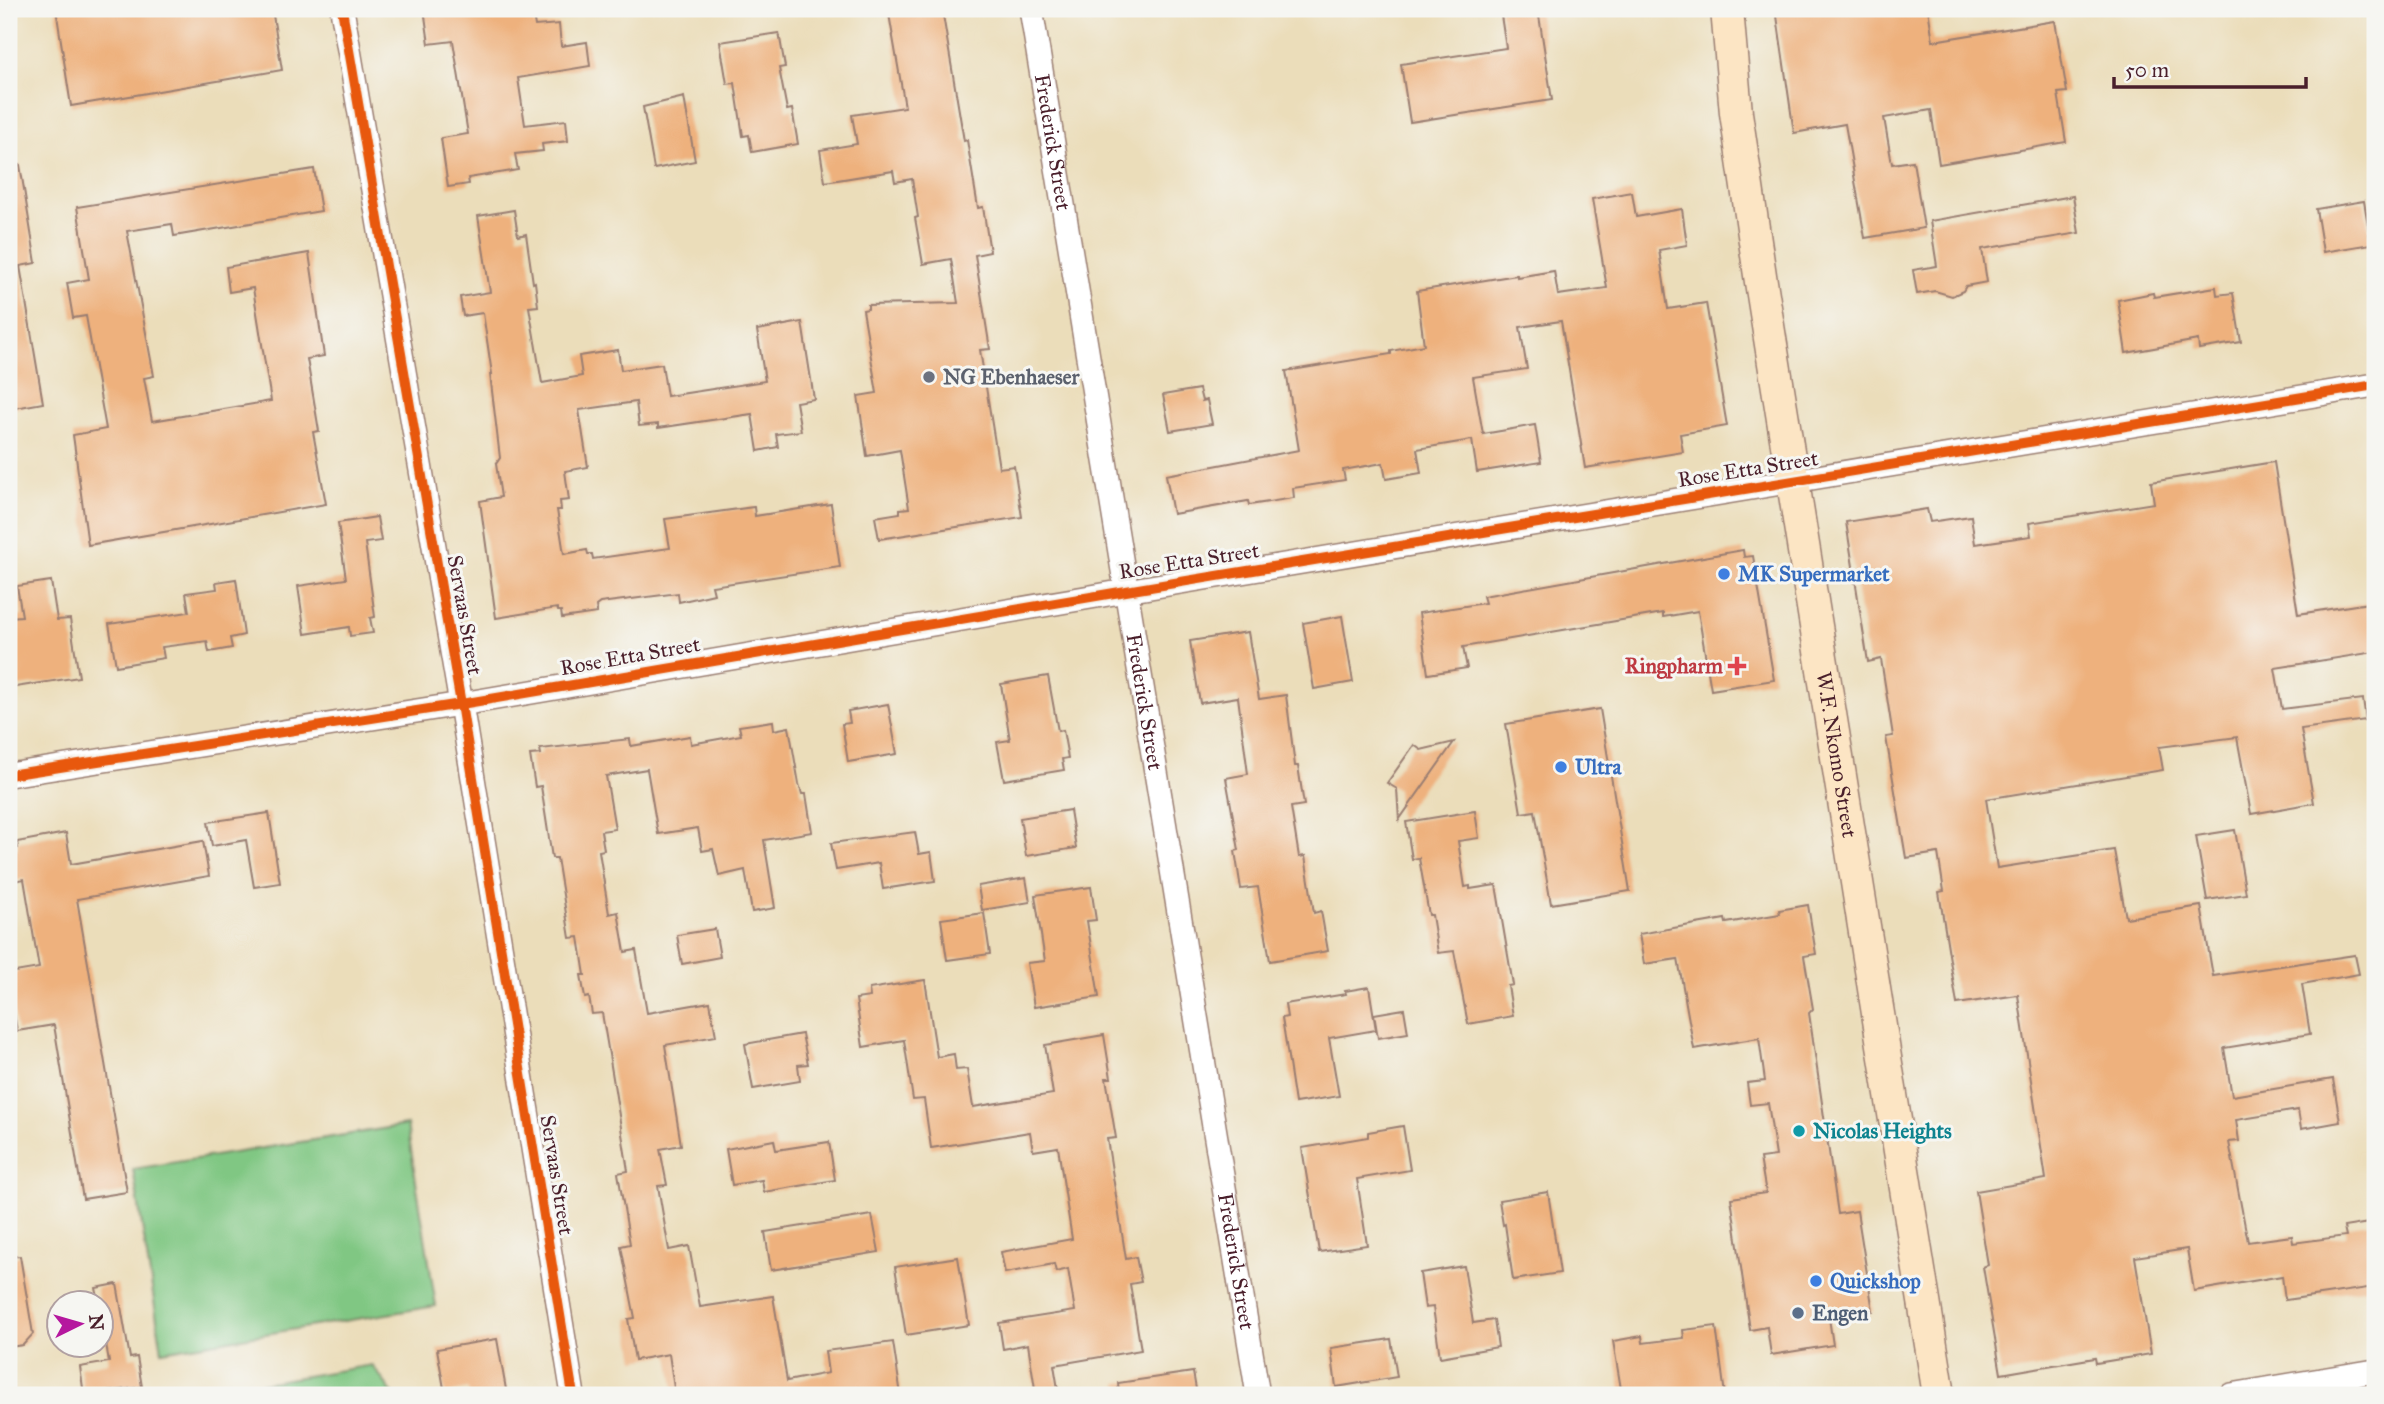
<svg xmlns="http://www.w3.org/2000/svg" width="2384" height="1404" viewBox="0 0 2384 1404" font-family="'IM FELL Great Primer',serif">
<style>
.green{fill:#80c783;stroke:#657357;stroke-width:2}
.building{fill:#eeb17d}
.lines{fill:none;stroke-linecap:round;stroke-linejoin:round}
.minor-casing{stroke:#9a7e72;stroke-width:26}
.secondary-casing{stroke:#9a7e72;stroke-width:35}
.minor{stroke:#fff;stroke-width:23}
.secondary{stroke:#fce5c4;stroke-width:32}
.cycleway-casing{stroke:#f6f6f2;stroke-width:15}
.cycleway{stroke:#e8590c;stroke-width:10}
.worship-dot{fill:#6b7280;stroke:#f6f6f2;stroke-width:2.5}
.shop-dot{fill:#3f7fe0;stroke:#f6f6f2;stroke-width:2.5}
.health-dot{fill:#e0444e;stroke:#f6f6f2;stroke-width:2.5}
.culture-dot{fill:#0f9aa8;stroke:#f6f6f2;stroke-width:2.5}
.service-dot{fill:#5c6f8a;stroke:#f6f6f2;stroke-width:2.5}
.labels{text-anchor:middle;dominant-baseline:central;stroke-width:6;stroke-linejoin:round;paint-order:stroke}
.street-label{font-size:21px;fill:#4a1f2b;stroke:#f6f6f2}
.worship-label{font-size:21px;font-weight:bold;fill:#5b616d;stroke:#f6f6f2;text-anchor:start}
.shop-label{font-size:21px;font-weight:bold;fill:#366cbe;stroke:#f6f6f2;text-anchor:start}
.health-label{font-size:21px;font-weight:bold;fill:#be3a42;stroke:#f6f6f2;text-anchor:end}
.culture-label{font-size:21px;font-weight:bold;fill:#0d838f;stroke:#f6f6f2;text-anchor:start}
.service-label{font-size:21px;font-weight:bold;fill:#4e5e75;stroke:#f6f6f2;text-anchor:start}
</style>
<rect width="100%" height="100%" fill="#f6f6f2"/>
<filter id="ink" filterUnits="userSpaceOnUse"><feTurbulence type="fractalNoise" baseFrequency=".0143" numOctaves="2"/><feDisplacementMap in="SourceGraphic" scale="14" xChannelSelector="R" yChannelSelector="G"/><feConvolveMatrix kernelMatrix="1 2 1 2 8 2 1 2 1" color-interpolation-filters="sRGB"/></filter>
<filter id="wash" filterUnits="userSpaceOnUse"><feTurbulence type="fractalNoise" baseFrequency=".00686" numOctaves="4" result="noise"/><feDisplacementMap in="SourceGraphic" scale="28" xChannelSelector="R" yChannelSelector="G"/><feGaussianBlur stdDeviation="1.57" result="paint"/><feColorMatrix in="noise" values="0 0 0 0 0 0 0 0 0 0 0 0 0 0 0 0 0 1.4 0 .05"/><feComposite in="paint" operator="in"/></filter>
<g filter="url(#wash)">
<rect width="100%" height="100%" fill="#ebddba"/>
<g class="green">
<polygon points="407,1125 436,1306 162,1351 133,1169"/>
<polygon points="372,1365 394,1395 192,1395"/>
</g>
<g id="blocks">
<g class="building">
<polygon points="56,9 272,9 282,70 71,106"/>
<polygon points="424,9 532,9 535,26 559,24 561,46 587,42 590,66 518,78 525,125 566,120 568,141 542,144 543,151 515,154 518,170 468,178 469,184 448,187 441,138 468,134 453,41 429,44"/>
<polygon points="920,9 942,9 964,141 967,140 978,208 983,207 990,252 975,255 990,349 980,350 999,468 1014,466 1022,517 879,539 875,517 900,513 900,509 909,508 900,450 867,456 858,396 877,393 863,310 868,309 868,305 958,303 951,259 923,264 915,218 918,217 912,179 895,182 893,171 825,182 820,150 857,144 852,115 905,107 889,14"/>
<polygon points="1500,9 1538,9 1552,100 1410,122 1401,64 1506,48"/>
<polygon points="1776,9 1928,9 1933,41 2055,21 2067,92 2058,93 2066,142 1939,164 1931,110 1884,118 1892,164 1913,161 1924,228 1865,238 1845,124 1794,133"/>
<polygon points="779,33 785,67 779,68 787,110 792,109 798,144 752,152 749,135 743,136 735,83 727,84 720,42"/>
<polygon points="684,97 695,161 654,169 643,107"/>
<polygon points="20,165 36,263 20,266 43,403 9,409 9,166"/>
<polygon points="314,169 321,211 174,236 172,224 127,231 154,376 144,378 152,421 271,401 253,288 229,292 226,267 309,253 324,356 307,359 319,431 313,432 326,504 88,545 73,435 106,429 86,316 73,318 67,283 89,279 77,207"/>
<polygon points="1632,192 1636,217 1682,209 1687,245 1659,250 1668,309 1706,303 1727,426 1680,434 1683,452 1585,468 1561,321 1520,327 1527,369 1473,377 1483,434 1535,425 1541,462 1477,472 1472,440 1417,449 1421,473 1386,479 1383,463 1343,470 1345,480 1293,488 1294,498 1249,505 1248,501 1173,514 1166,475 1299,450 1286,371 1391,354 1391,351 1424,345 1417,291 1517,275 1517,277 1554,271 1558,295 1607,288 1592,199"/>
<polygon points="2073,196 2079,233 1982,249 1987,282 1966,286 1963,291 1952,296 1935,291 1917,294 1913,270 1937,266 1930,221"/>
<polygon points="2364,201 2371,244 2323,252 2316,209"/>
<polygon points="514,210 518,236 526,234 533,283 535,282 538,306 529,307 542,383 582,376 579,356 618,350 621,370 662,364 667,396 765,381 757,330 802,322 814,399 796,402 801,431 776,434 778,447 758,451 752,414 658,428 658,424 639,426 636,402 579,410 588,467 565,471 569,500 560,501 561,510 557,510 564,554 587,550 588,554 592,554 593,559 670,548 665,519 754,507 755,516 831,504 840,567 712,586 714,594 679,602 678,593 600,603 596,606 597,613 562,618 561,611 558,611 557,608 496,618 480,501 501,497 496,464 500,458 490,374 492,374 483,313 463,316 460,297 490,292 478,216"/>
<polygon points="2216,287 2217,295 2233,293 2241,342 2199,349 2198,340 2126,353 2118,300 2153,293 2154,297"/>
<polygon points="1199,389 1202,401 1207,400 1212,424 1170,431 1163,395"/>
<polygon points="2274,462 2298,614 2375,602 2375,652 2275,668 2282,709 2363,699 2366,720 2301,729 2314,803 2251,814 2237,737 2159,747 2163,770 1986,799 1997,868 2114,850 2126,918 2201,906 2213,976 2355,955 2359,974 2302,984 2310,1034 2224,1048 2232,1096 2333,1079 2340,1122 2301,1129 2298,1110 2236,1120 2239,1141 2229,1142 2248,1242 2292,1236 2293,1243 2346,1236 2344,1227 2375,1222 2375,1287 2285,1300 2282,1276 2194,1291 2187,1249 2135,1257 2151,1354 2096,1363 2095,1358 2001,1374 1983,1267 1988,1265 1976,1191 2046,1179 2018,995 1957,1004 1939,892 1944,891 1938,853 1906,858 1886,737 1893,736 1881,659 1868,662 1846,522 1927,509 1930,522 1971,516 1975,544 2031,536 2029,523 2154,503 2151,482"/>
<polygon points="377,517 381,541 365,543 375,617 370,618 373,633 350,636 349,627 305,634 298,586 346,579 338,523"/>
<polygon points="1743,550 1744,557 1753,556 1774,680 1711,690 1698,611 1663,617 1663,613 1463,647 1467,668 1428,674 1419,613 1485,603 1483,596"/>
<polygon points="236,579 244,635 230,638 232,648 209,652 207,641 162,647 164,658 116,666 109,624 189,612 186,593 217,589 216,582"/>
<polygon points="51,581 57,620 70,619 79,677 9,688 9,617 22,616 17,586"/>
<polygon points="1342,616 1353,682 1314,689 1303,623"/>
<polygon points="1248,632 1259,699 1286,695 1295,766 1298,766 1304,805 1291,807 1299,857 1305,856 1314,913 1321,911 1328,951 1270,961 1258,887 1241,889 1235,851 1239,850 1226,778 1248,774 1238,697 1200,703 1190,641"/>
<polygon points="1048,676 1058,731 1063,730 1068,758 1062,759 1064,770 1004,780 997,742 1010,740 1001,684"/>
<polygon points="888,704 897,754 848,762 842,724 850,723 848,711"/>
<polygon points="1600,709 1630,891 1551,904 1535,811 1521,813 1506,724"/>
<polygon points="773,721 774,730 789,727 799,784 802,794 806,794 812,832 764,840 775,908 752,912 745,870 719,876 713,849 702,851 698,828 658,834 647,769 606,776 615,829 601,831 604,850 599,851 609,914 618,912 625,952 636,950 647,1013 710,1002 716,1036 665,1045 681,1145 660,1149 667,1185 658,1186 669,1250 689,1246 700,1307 773,1296 787,1381 828,1373 825,1351 893,1342 901,1395 675,1395 669,1354 635,1360 628,1319 635,1318 621,1246 630,1244 618,1173 628,1171 612,1072 602,1013 592,1014 589,997 585,998 581,975 585,975 579,937 570,938 557,858 552,858 541,786 535,787 530,755 541,754 540,749 630,739 631,746 690,736 691,744 741,735 739,726"/>
<polygon points="1454,742 1399,820 1397,789 1387,783 1414,745 1421,750"/>
<polygon points="1070,810 1076,848 1026,856 1020,818"/>
<polygon points="1475,811 1479,838 1458,841 1465,887 1470,886 1470,889 1496,885 1513,985 1508,986 1513,1016 1468,1024 1454,951 1438,953 1432,915 1429,915 1419,858 1412,859 1406,822"/>
<polygon points="269,813 280,883 254,887 246,840 212,846 208,822"/>
<polygon points="2235,830 2246,894 2207,900 2196,836"/>
<polygon points="915,832 919,854 931,852 935,881 883,889 879,863 836,870 831,843"/>
<polygon points="66,833 71,864 203,841 209,876 77,899 127,1192 83,1199 54,1025 17,1031 9,983 9,973 39,968 24,879 9,882 9,850 18,848 17,842"/>
<polygon points="1026,878 1030,902 982,910 978,886"/>
<polygon points="1091,887 1096,920 1087,921 1099,997 1034,1007 1027,963 1045,961 1035,895"/>
<polygon points="1808,905 1816,954 1804,956 1813,1009 1809,1013 1838,1214 1857,1211 1873,1311 1829,1318 1833,1345 1771,1355 1767,1327 1750,1330 1731,1198 1766,1193 1760,1158 1776,1156 1768,1103 1750,1105 1747,1083 1765,1081 1759,1038 1694,1049 1678,959 1644,964 1639,934 1725,919 1726,923 1780,914 1779,910"/>
<polygon points="984,913 990,954 947,960 941,919"/>
<polygon points="715,929 720,957 682,964 677,935"/>
<polygon points="925,980 937,1057 954,1054 956,1070 967,1069 973,1107 1053,1094 1045,1045 1104,1035 1111,1078 1106,1078 1116,1138 1107,1139 1126,1259 1136,1257 1141,1282 1130,1284 1141,1350 1054,1365 1059,1395 1036,1395 1028,1344 1003,1349 999,1323 1075,1311 1068,1269 1056,1272 1054,1264 1005,1273 1001,1252 1072,1239 1058,1147 1033,1151 1030,1132 931,1148 924,1099 913,1100 904,1040 863,1047 856,999 870,997 869,989"/>
<polygon points="1369,987 1376,1030 1329,1038 1339,1096 1295,1103 1282,1018 1287,1017 1285,1004 1346,994 1345,991"/>
<polygon points="1404,1009 1408,1033 1378,1038 1374,1014"/>
<polygon points="802,1034 808,1064 798,1065 800,1081 753,1089 745,1044"/>
<polygon points="1403,1126 1410,1170 1357,1179 1367,1245 1319,1252 1302,1148 1368,1137 1368,1132"/>
<polygon points="774,1140 776,1150 829,1142 835,1180 764,1192 762,1180 732,1185 726,1149"/>
<polygon points="1548,1192 1560,1273 1513,1280 1505,1224 1503,1225 1499,1200"/>
<polygon points="872,1215 879,1252 771,1270 765,1232"/>
<polygon points="20,1256 33,1334 23,1345 9,1347 9,1257"/>
<polygon points="958,1257 969,1325 906,1335 895,1267"/>
<polygon points="1464,1266 1473,1323 1494,1320 1498,1347 1440,1357 1433,1307 1425,1308 1420,1273"/>
<polygon points="117,1284 130,1358 137,1357 142,1387 84,1395 80,1367 109,1362 102,1319 102,1303 99,1303 96,1288"/>
<polygon points="1716,1326 1725,1395 1622,1395 1613,1341 1642,1336 1643,1343 1684,1338 1683,1330"/>
<polygon points="497,1339 507,1395 469,1395 468,1389 445,1394 437,1349"/>
<polygon points="1391,1339 1397,1377 1336,1387 1331,1348"/>
<polygon points="1193,1372 1197,1395 1119,1395 1118,1383"/>
</g>
</g>
</g>
<g filter="url(#ink)">
<use href="#blocks" fill-opacity="0" stroke="#9a7e72" stroke-width="2"/>
<g class="lines">
<defs>
<g id="minor">
<polyline points="342,9 461,704 573,1395"/>
<path id="s1" d="M 1031,9 L 1258,1395"/>
<polyline points="9,775 461,704 1126,591 2375,385"/>
<polyline points="2231,1395 2375,1371"/>
</g>
<g id="secondary">
<path id="s2" d="M 1727,9 L 1736,113 L 1761,282 L 1939,1395"/>
</g>
</defs>
<use href="#minor" class="minor-casing"/>
<use href="#secondary" class="secondary-casing"/>
<use href="#minor" class="minor"/>
<use href="#secondary" class="secondary"/>
<defs>
<g id="cycleway">
<polyline points="342,9 461,704 573,1395"/>
<polyline points="9,775 461,704 1126,591 2375,385"/>
</g>
</defs>
<use href="#cycleway" class="cycleway-casing"/>
<use href="#cycleway" class="cycleway"/>
</g>
</g>
<circle class="worship-dot" cx="929" cy="377" r="7"/>
<g class="shop-dot">
<circle cx="1724" cy="574" r="7"/>
<circle cx="1561" cy="767" r="7"/>
<circle cx="1816" cy="1281" r="7"/>
</g>
<path class="health-dot" d="M1733.5 655.5h7v7h7v7h-7v7h-7v-7h-7v-7h7z"/>
<circle class="culture-dot" cx="1799" cy="1131" r="7"/>
<circle class="service-dot" cx="1798" cy="1313" r="7"/>
<g class="labels">
<g class="street-label">
<text stroke="none"><textPath href="#s1" startOffset="135">Frederick Street</textPath></text>
<text transform="translate(1748 469) rotate(-9)">Rose Etta Street</text>
<text transform="translate(1189 561) rotate(-9)">Rose Etta Street</text>
<text transform="translate(465 615) rotate(80)">Servaas Street</text>
<text transform="translate(630 656) rotate(-10)">Rose Etta Street</text>
<text stroke="none"><textPath href="#s1" startOffset="702">Frederick Street</textPath></text>
<text stroke="none"><textPath href="#s2" startOffset="754">W.F. Nkomo Street</textPath></text>
<text transform="translate(557 1175) rotate(81)">Servaas Street</text>
<text stroke="none"><textPath href="#s1" startOffset="1269">Frederick Street</textPath></text>
</g>
<g class="worship-label">
<text x="943" y="377">NG Ebenhaeser</text>
</g>
<g class="shop-label">
<text x="1738" y="574">MK Supermarket</text>
<text x="1575" y="767">Ultra</text>
<text x="1830" y="1281">Quickshop</text>
</g>
<g class="health-label">
<text x="1723" y="666">Ringpharm</text>
</g>
<g class="culture-label">
<text x="1813" y="1131">Nicolas Heights</text>
</g>
<g class="service-label">
<text x="1812" y="1313">Engen</text>
</g>
</g>
<rect width="2384" height="1404" fill="none" stroke="#f6f6f2" stroke-width="35"/>
<g transform="translate(80 1324) rotate(85)"><circle r="33" fill="#f6f6f2" stroke="#b1a0a2" stroke-width="2"/>
<path d="M0-5L12 26L0 18L-12 26Z" fill="#b5179e"/>
<text y="-10" font-size="19" font-weight="bold" text-anchor="middle" fill="#4a1f2b">N</text>
</g>
<path d="M2114 77v10h192v-10" fill="none" stroke="#4a1f2b" stroke-width="3.5"/>
<text x="2125" y="77" font-size="21" fill="#4a1f2b" stroke="#f6f6f2" stroke-width="5" paint-order="stroke">50 m</text>
</svg>
